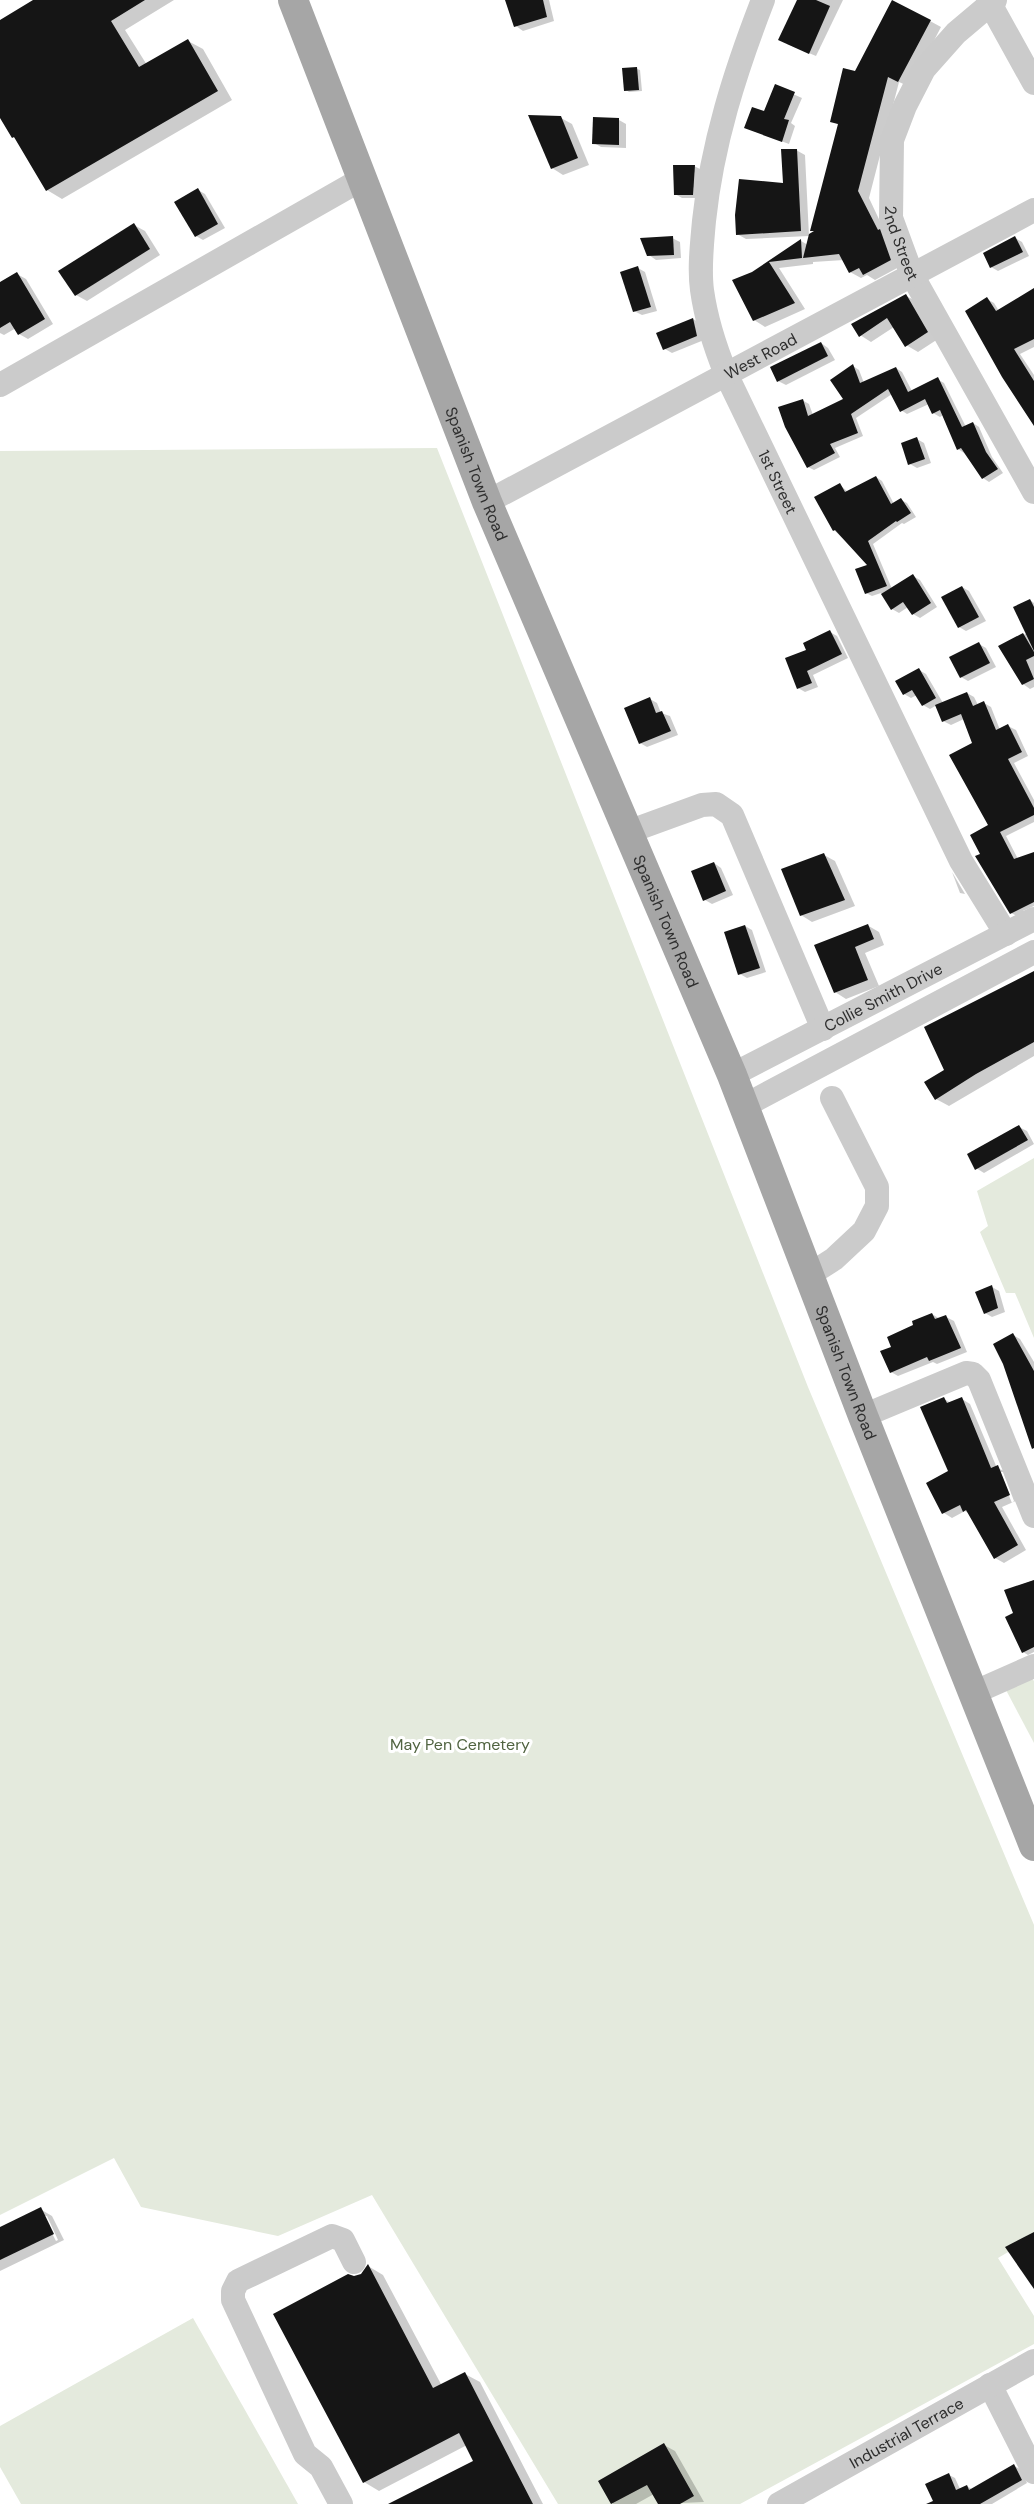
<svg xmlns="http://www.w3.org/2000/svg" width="1034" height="2504" viewBox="0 0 1034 2504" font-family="'DM Sans',sans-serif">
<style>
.green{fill:#e4eadd}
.shadow{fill:#0003;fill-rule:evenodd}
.building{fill:#151515}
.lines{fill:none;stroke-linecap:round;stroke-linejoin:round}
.minor{stroke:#cbcbcb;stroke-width:24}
.major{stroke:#a6a6a6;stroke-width:30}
.labels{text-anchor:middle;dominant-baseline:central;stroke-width:6;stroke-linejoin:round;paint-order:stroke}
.street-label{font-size:16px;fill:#2e2e2e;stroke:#fff}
.park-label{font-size:16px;fill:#516441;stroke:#fff}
</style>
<rect width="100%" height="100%" fill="#fff"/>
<g class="green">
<polygon points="437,448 808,1387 1034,1925 1034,2237 998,2258 1034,2316 1034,2344 740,2504 558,2504 372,2195 278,2236 141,2207 114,2158 0,2215 0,451"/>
<polygon points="1034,1158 1034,1338 1015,1293 1006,1293 980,1232 988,1226 977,1191"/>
<polygon points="1031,1677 1034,1681 1034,1743 1006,1690"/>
<polygon points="193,2318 298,2504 21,2504 0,2467 0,2426"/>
</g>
<g class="shadow">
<polygon points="36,0 174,0 125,30 147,65 188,41 203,49 232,100 62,199 47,190 17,139 13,137 0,115 0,22"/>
<polygon points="511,0 549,0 554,21 523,31 516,26"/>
<polygon points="798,0 843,0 816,56 787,44"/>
<polygon points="930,21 941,27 910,87 899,82 869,198 901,266 875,280 867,275 861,278 850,272 844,260 813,262 813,264 779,268 805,309 765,327 754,320 753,273 801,241 808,245 815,232 812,230 839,125 832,121 856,73"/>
<polygon points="637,69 640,70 642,91 629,92 626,90"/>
<polygon points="775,86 802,98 791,123 795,126 789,144 746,128 764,113"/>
<polygon points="561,118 572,124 589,165 563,175 552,168"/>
<polygon points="619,120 626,124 626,148 601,147 594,143"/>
<polygon points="796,150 805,155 809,236 746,239 737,234 784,185"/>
<polygon points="694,166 702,170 700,198 682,198 675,194"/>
<polygon points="198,190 205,194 225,228 203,240 196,236"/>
<polygon points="134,225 145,231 160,255 87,301 76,295"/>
<polygon points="672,238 680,242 681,258 656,260 649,255"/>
<polygon points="1015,238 1022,242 1029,256 998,271 991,267"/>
<polygon points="638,268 645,272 657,311 642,315 634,311"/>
<polygon points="17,274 26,279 53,324 28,339 19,334 16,328 4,335 0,333 0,284"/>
<polygon points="1034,290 1034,347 1020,354 1034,375 1034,415 987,299 994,303 999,311"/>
<polygon points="906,296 918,302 938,339 918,352 906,345 894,327 871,342 860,335"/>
<polygon points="693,319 700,323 704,340 672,353 665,349"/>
<polygon points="821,343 828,348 835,360 786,385 778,381"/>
<polygon points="853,366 859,370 864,383 896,368 902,372 912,391 937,379 944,383 966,427 973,423 979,427 992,457 1003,473 989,482 983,478 964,453 958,449 943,415 940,417 933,413 929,404 907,414 901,410 892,394 856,418 863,436 835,448 840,457 814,470 808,467 802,400 809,404 813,415 845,399"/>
<polygon points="917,439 924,443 931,463 917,468 910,464"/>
<polygon points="876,477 882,481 894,504 901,500 907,503 916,517 904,524 902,523 873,544 892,589 913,576 920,580 937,607 920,618 913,614 908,607 899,613 892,609 881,593 872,596 866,593 870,565 834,530 840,485 848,492"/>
<polygon points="962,587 969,591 986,621 966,631 959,627"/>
<polygon points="1030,600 1034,603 1034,687 1030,689 1023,684 1000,647 1027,633"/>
<polygon points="830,632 837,636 848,658 813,675 818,687 805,692 798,688 808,651"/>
<polygon points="979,644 986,648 996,667 968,681 961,677"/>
<polygon points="919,670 926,674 943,703 967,693 974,697 978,705 984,703 991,707 1000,730 1008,726 1016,730 1028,756 1014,763 1034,800 1034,822 1006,836 1018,859 1034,854 1034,906 1023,911 1024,914 1019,917 1011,913 982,854 990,826 974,744 964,719 951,725 943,721 937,705 930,709 923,705 917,695 911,698 904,694 897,682"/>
<polygon points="650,699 657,703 661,713 670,716 678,735 647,747 640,743"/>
<polygon points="824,855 835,861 855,906 812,922 801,915"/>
<polygon points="714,863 721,868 733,895 712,904 705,900"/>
<polygon points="952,872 965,894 960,893"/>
<polygon points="867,925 879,932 884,945 865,953 879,986 846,999 835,992 816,946"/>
<polygon points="745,926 752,930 766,972 747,978 740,974"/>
<polygon points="1034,972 1034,1056 949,1106 936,1099 946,1070 926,1027"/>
<polygon points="1019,1127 1027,1131 1034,1144 984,1173 976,1168"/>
<polygon points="992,1287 999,1291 1005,1312 992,1317 985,1313"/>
<polygon points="932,1314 940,1319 946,1317 954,1321 967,1352 937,1364 933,1362 898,1376 891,1372 893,1348 915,1326"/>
<polygon points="1013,1335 1020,1339 1034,1362 1034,1439"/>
<path d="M 944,1399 L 951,1403 L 962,1399 L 970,1404 L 997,1468 L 1007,1472 L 1018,1500 L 1002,1507 L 1026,1550 L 1004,1563 L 995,1558 L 970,1514 L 965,1511 L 952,1518 L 944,1513 L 950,1472 ZM 999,1472 L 1003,1472 L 1014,1501 L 1012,1503 Z"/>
<polygon points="1034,1580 1034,1652 1028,1655 1023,1652 1015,1614 1006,1591"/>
<path d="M 40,2209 L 52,2216 L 64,2240 L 0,2271 L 0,2229 ZM 43,2216 L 47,2216 L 58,2240 L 56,2241 Z"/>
<polygon points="368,2266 383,2275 442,2386 465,2374 480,2382 543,2504 391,2504 475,2462 467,2445 379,2491 364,2482 354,2278 362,2276"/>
<polygon points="664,2445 675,2451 704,2502 660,2504 654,2494 636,2504 613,2504 600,2481"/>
<polygon points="1014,2466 1020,2469 1027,2483 992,2504 931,2504 949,2475 955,2478 960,2489 967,2486 973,2490"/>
</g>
<g class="building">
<polygon points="33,0 145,0 111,21 139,67 188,39 218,91 46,191 14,137 12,138 0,118 0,20"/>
<polygon points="505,0 543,0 547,17 514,27"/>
<polygon points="797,0 816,0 830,6 809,54 778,40"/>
<polygon points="892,0 931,20 898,82 888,77 858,191 878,230 880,229 891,260 863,275 859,268 849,273 839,254 803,258 809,234 814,231 810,231 838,124 830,122 843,68 855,71"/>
<polygon points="637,67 639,90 624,91 622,68"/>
<polygon points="775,84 795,92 784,119 789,120 782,142 744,128 752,107 764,111"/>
<polygon points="528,115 561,116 578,158 551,169"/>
<polygon points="593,117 619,118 619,145 592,144"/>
<polygon points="781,149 797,149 801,231 736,235 735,215 739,179 783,183"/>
<polygon points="673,165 695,165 693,195 674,195"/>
<polygon points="198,188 218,224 195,237 174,202"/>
<polygon points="134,223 150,249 75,296 58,271"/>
<polygon points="673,236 674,255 647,256 640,238"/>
<polygon points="1015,236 1023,252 990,268 983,253"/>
<polygon points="801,239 802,258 769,262 795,303 753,321 732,280 752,272"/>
<polygon points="638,266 651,307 633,312 620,272"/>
<polygon points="17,272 45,319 18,335 10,322 0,328 0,282"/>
<polygon points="1034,288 1034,339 1014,349 1034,381 1034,426 1002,377 965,311 987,297 996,311"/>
<polygon points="906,294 928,332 905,347 887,318 859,337 851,324"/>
<polygon points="693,318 697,336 663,350 656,333"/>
<polygon points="821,342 828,356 777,382 770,367"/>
<polygon points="853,364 860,383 896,367 908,392 938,377 962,427 973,422 986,452 998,469 982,479 961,448 957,450 940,410 932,414 925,399 900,412 888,389 851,414 858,433 830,444 835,453 807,468 785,427 778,407 803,399 808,416 843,399 830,380"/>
<polygon points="917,437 925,459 908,465 901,443"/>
<polygon points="876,476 891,504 901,498 911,513 897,522 896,521 868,541 887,586 865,594 855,569 867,565 835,530 833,531 814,497 840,483 845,492"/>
<polygon points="913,574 931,603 912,615 903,602 891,610 881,594"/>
<polygon points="962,586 979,617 958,628 941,597"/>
<polygon points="1030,599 1034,607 1034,651 1013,607"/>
<polygon points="830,630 842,654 807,671 812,683 797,689 785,658 806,650 803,643"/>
<polygon points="1023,633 1034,652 1034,656 1026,660 1034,679 1022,685 998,646"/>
<polygon points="979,642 990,663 960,678 949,657"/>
<polygon points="919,668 936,698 922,706 912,690 903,695 895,681"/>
<polygon points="967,692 973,706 984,701 996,730 1008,724 1022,752 1008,759 1034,808 1034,815 1000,832 1014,859 1034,852 1034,902 1010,914 975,856 980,854 970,835 988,825 949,755 972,743 961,714 942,722 935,705"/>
<polygon points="650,697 656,713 662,711 671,731 639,744 624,708"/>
<polygon points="824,853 845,900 800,916 781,869"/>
<polygon points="714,862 726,891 703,901 691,871"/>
<polygon points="868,924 874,939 855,947 868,980 834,993 814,945"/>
<polygon points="745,925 760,968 738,975 724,932"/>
<polygon points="1034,971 1034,1042 976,1074 935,1100 924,1082 944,1070 924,1027"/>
<polygon points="1019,1125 1028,1140 975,1170 967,1154"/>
<polygon points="992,1285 998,1308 984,1314 975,1292"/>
<polygon points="932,1313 935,1319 946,1315 961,1348 929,1361 927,1357 890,1373 880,1351 891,1347 887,1337 913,1325 912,1321"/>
<polygon points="1013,1333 1034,1371 1034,1448 1032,1449 1003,1364 993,1344"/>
<polygon points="944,1397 947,1403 962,1397 991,1468 998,1465 1010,1495 994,1502 1018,1545 994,1559 966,1510 963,1512 960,1505 942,1514 926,1483 948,1471 920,1407"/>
<polygon points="1034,1580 1034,1647 1022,1653 1005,1617 1013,1613 1004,1590"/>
<polygon points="41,2207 54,2234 0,2260 0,2227"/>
<polygon points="1034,2232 1034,2289 1005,2247"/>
<polygon points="368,2264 433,2388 465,2372 533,2504 388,2504 473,2461 459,2433 363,2483 273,2314 348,2274 354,2276 361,2274"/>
<polygon points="664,2443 694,2496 680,2504 658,2504 647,2485 611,2504 598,2481"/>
<polygon points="1014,2464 1022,2480 980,2504 926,2504 933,2501 925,2484 949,2473 956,2490 967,2485 969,2490"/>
</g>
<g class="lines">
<g class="minor">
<path id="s1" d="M 763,0 C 735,72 712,144 704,221 C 702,244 699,268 702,290 C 706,319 715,347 726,374 L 961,861 L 1006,934"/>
<polyline points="988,0 1034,83"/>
<path id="s2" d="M 995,0 L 956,33 L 924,69 L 905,106 L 892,140 L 891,218 L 912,275 L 1034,492"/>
<polyline points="0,385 362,179"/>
<path id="s3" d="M 487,502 L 1034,210"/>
<polyline points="628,832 702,805 716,804 732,815 823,1029"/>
<path id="s4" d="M 732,1075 L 1034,919"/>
<polyline points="744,1106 1034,952"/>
<polyline points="809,1275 834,1259 864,1231 877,1206 877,1187 832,1098"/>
<polyline points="863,1416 966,1373 973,1374 979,1380 1034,1516"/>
<polyline points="973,1693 1034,1666"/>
<polyline points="990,2385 1034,2472"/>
<polyline points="341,2504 321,2467 305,2454 233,2300 233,2291 238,2281 332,2236 343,2240 354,2262"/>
<path id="s5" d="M 779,2504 L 1034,2361"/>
</g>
<path class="major" id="s6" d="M 293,0 L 487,502 L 732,1075 L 863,1416 L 1034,1846"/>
</g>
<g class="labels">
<g class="street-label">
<text stroke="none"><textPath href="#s2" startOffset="282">2nd Street</textPath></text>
<text stroke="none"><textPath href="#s3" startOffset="310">West Road</textPath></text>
<text stroke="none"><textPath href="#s6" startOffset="508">Spanish Town Road</textPath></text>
<text stroke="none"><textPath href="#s1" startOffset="506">1st Street</textPath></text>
<text stroke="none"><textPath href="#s6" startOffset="994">Spanish Town Road</textPath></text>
<text stroke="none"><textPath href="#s4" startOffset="170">Collie Smith Drive</textPath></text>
<text stroke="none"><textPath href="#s6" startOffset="1480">Spanish Town Road</textPath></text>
<text stroke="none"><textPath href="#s5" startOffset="146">Industrial Terrace</textPath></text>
</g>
<g class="park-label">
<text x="460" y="1744">May Pen Cemetery</text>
</g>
</g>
</svg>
